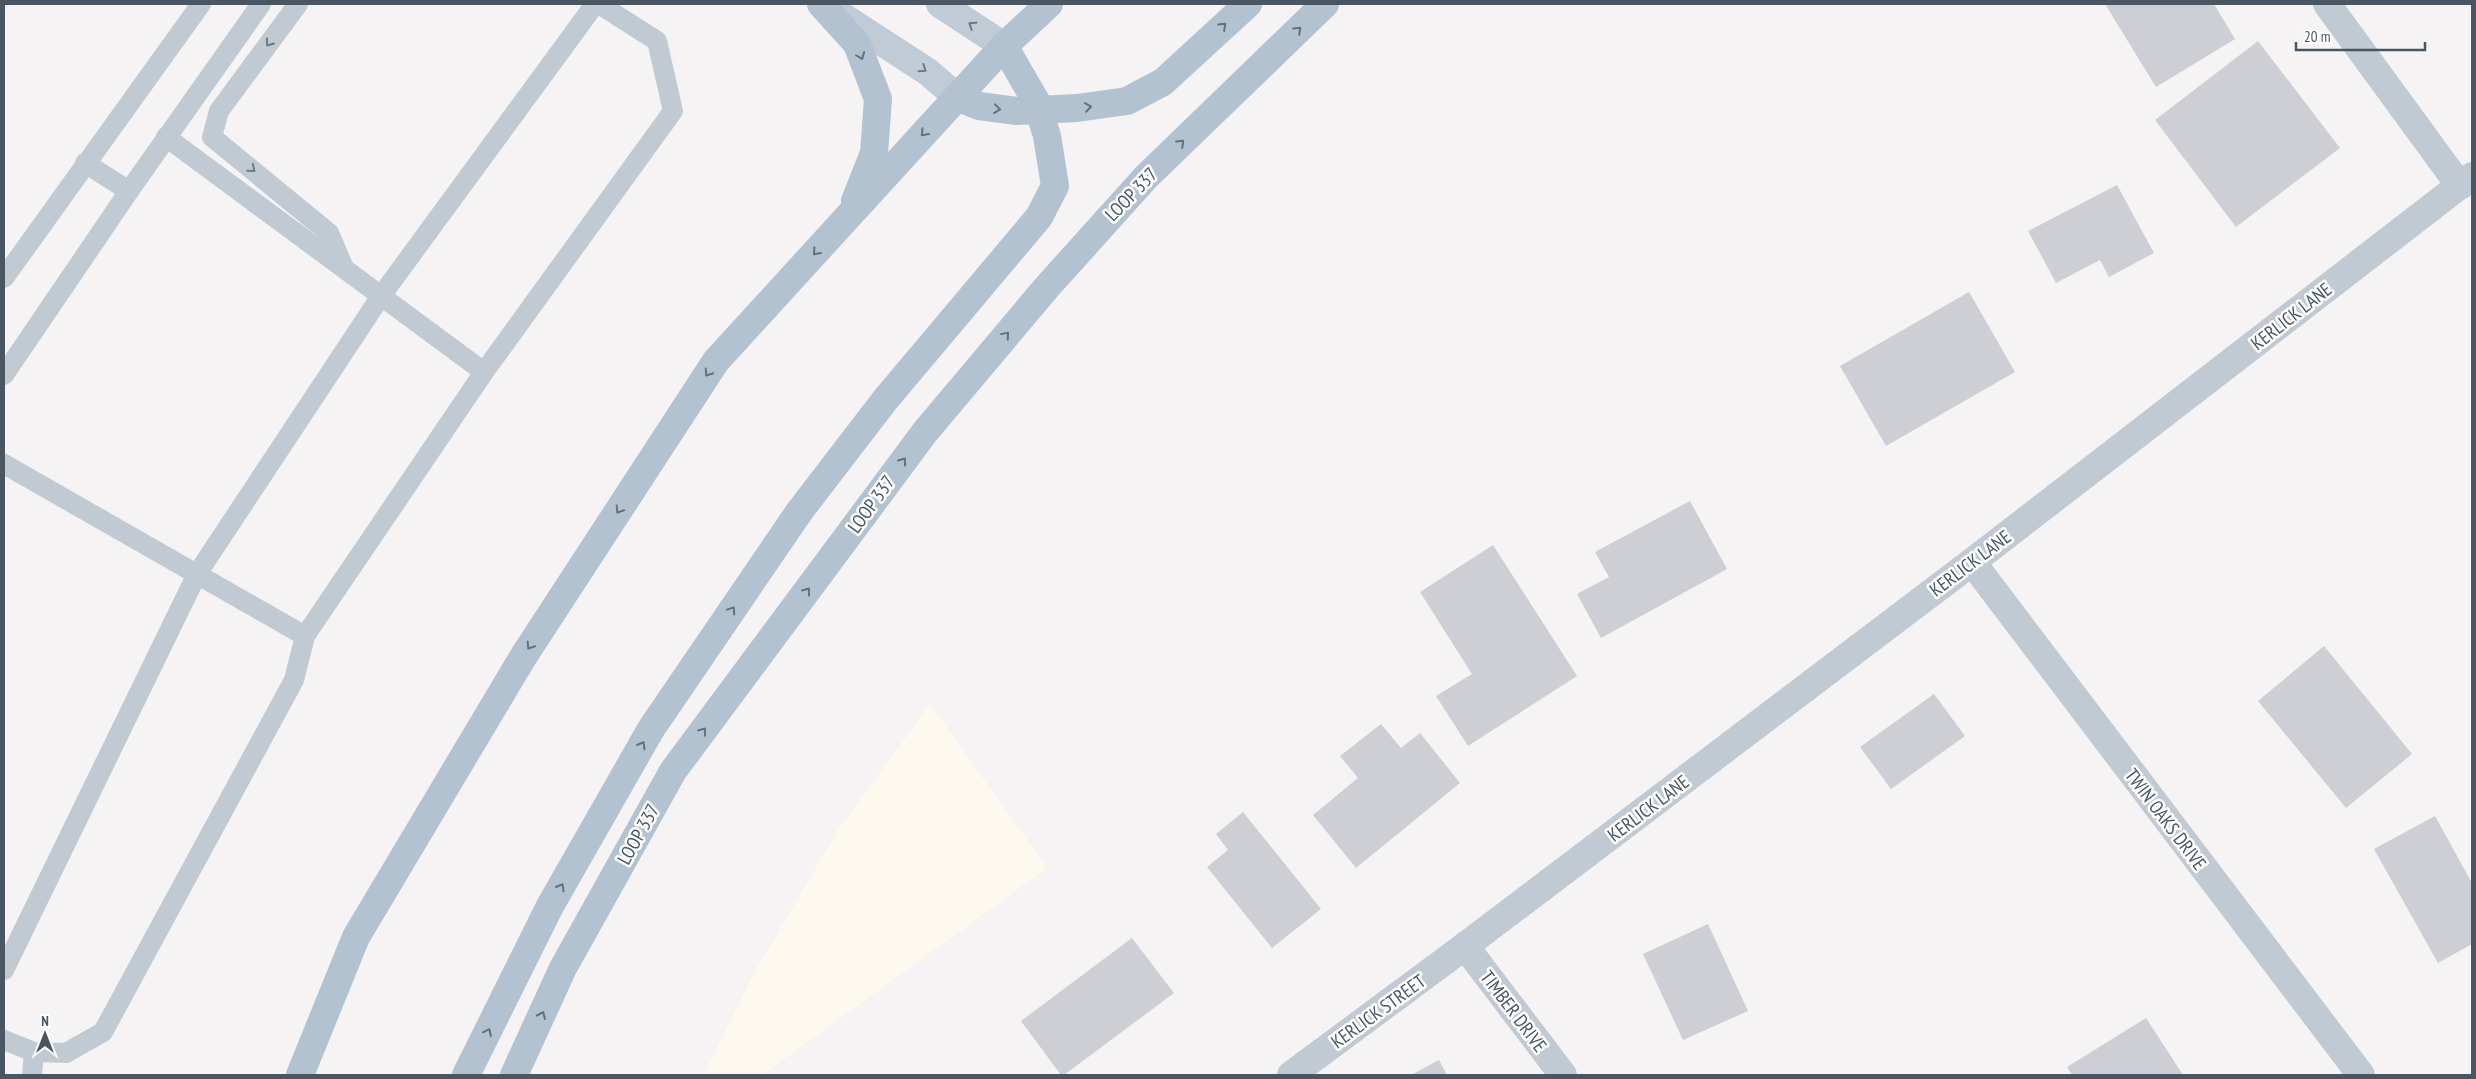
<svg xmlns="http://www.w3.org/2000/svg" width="2476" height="1079" viewBox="0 0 2476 1079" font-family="'PT Sans Narrow',sans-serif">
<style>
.commercial{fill:#fdf9ef}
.building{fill:#cdcfd5}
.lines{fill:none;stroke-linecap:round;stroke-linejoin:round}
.lane{stroke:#c1cad2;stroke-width:20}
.street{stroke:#c1cad2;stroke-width:28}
.secondary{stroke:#c1cbd6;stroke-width:28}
.primary{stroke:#b3c2d1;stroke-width:28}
.oneway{stroke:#6e7984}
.oneway2{stroke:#64717d}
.oneway3{stroke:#6e7983}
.labels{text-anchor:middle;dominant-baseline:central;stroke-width:5;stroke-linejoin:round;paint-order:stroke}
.street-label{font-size:19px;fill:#4a5661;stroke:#fff}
</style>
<rect width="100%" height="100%" fill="#f5f3f3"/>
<polygon class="commercial" points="930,704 1047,868 762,1075 704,1075 753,975 839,829"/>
<g class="building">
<polygon points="2105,4 2214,4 2235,39 2156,87"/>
<polygon points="2258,41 2340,148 2236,227 2155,120"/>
<polygon points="2117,185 2154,253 2109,277 2100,260 2056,283 2028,231"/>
<polygon points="1969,292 2015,372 1886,446 1840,366"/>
<polygon points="1690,501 1727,569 1601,638 1577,594 1609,577 1595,552"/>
<polygon points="1493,545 1577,676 1468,746 1436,696 1472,674 1420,592"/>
<polygon points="2324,646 2412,754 2346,808 2258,701"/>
<polygon points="1934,694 1965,736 1891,789 1860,747"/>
<polygon points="1381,724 1401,748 1420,733 1460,783 1356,868 1313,815 1358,778 1340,756"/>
<polygon points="1243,812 1321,909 1272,948 1207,867 1228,850 1216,834"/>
<polygon points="2435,816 2472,883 2472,944 2438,963 2374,849"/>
<polygon points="1708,924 1748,1011 1683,1040 1643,954"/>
<polygon points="1132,938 1174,993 1064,1075 1061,1075 1021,1021"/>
<polygon points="2146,1018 2183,1075 2072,1075 2067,1067"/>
<polygon points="1439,1060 1447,1075 1411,1075"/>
</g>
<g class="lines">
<g class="lane">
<polyline points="298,4 219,111 212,137 329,233 344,268"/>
<polyline points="166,137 484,372"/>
<polyline points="85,163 129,191 261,4"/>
<polyline points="4,278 201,4"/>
<polyline points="4,375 129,191"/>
<polyline points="4,464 305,636 484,372 673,111 657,41 599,4"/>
<polyline points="4,970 197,574 381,296 595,4"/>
<polyline points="4,1040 34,1052 66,1053 103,1032 294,680 305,636"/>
<polyline points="32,1075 34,1052"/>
</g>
<g class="street">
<polyline points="2327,4 2460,186"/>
<polyline points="1972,562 2361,1075"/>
<polyline points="1465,946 1563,1075"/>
<polyline points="1291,1075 1465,946 1972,562 2472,176"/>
</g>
<g class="secondary">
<polyline points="940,4 1004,46"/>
<polyline points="831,9 928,72 957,97"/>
</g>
<g class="primary">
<polyline points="821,4 857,44 878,99 874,153 855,201"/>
<polyline points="957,97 979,106 1017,111 1077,108 1127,101 1163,82 1248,4"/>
<polyline points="300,1075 356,937 523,657 716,361 1004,46 1049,4"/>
<polyline points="466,1075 550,906 651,729 799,512 885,400 1039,217 1055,186 1047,136 1037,103 1004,46"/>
<polyline points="514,1075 563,968 673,771 925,432 1047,287 1146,177 1325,4"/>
</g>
</g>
<defs><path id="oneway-chevron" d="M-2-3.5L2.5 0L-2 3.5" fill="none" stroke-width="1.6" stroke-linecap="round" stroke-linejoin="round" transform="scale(1.25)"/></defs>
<g class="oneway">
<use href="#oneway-chevron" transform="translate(972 25) rotate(-147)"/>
<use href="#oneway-chevron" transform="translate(923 69) rotate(34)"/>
</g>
<g class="oneway2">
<use href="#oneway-chevron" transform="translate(1223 26) rotate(-43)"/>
<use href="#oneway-chevron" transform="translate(1298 30) rotate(-44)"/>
<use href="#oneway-chevron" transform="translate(861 56) rotate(69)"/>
<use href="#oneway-chevron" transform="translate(1088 107) rotate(-8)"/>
<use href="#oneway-chevron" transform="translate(997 109) rotate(7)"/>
<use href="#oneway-chevron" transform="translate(924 133) rotate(132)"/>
<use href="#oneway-chevron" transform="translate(1181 143) rotate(-44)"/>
<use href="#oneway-chevron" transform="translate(816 252) rotate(132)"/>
<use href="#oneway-chevron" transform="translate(1006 335) rotate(-50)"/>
<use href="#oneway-chevron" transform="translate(708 373) rotate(123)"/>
<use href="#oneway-chevron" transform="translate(903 461) rotate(-54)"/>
<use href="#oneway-chevron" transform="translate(619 510) rotate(123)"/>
<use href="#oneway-chevron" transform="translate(807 591) rotate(-54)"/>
<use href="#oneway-chevron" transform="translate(732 610) rotate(-56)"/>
<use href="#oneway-chevron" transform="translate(530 646) rotate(123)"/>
<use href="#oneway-chevron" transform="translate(703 731) rotate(-53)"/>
<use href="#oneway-chevron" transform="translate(642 745) rotate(-60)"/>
<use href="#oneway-chevron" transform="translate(561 887) rotate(-60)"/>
<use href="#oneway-chevron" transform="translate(542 1015) rotate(-66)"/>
<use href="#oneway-chevron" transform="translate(488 1032) rotate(-64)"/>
</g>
<g class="oneway3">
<use href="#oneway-chevron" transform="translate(269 43) rotate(126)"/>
<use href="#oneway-chevron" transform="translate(252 169) rotate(39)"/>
</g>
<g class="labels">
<g class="street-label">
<text transform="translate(1131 194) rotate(-46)">LOOP 337</text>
<text transform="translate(2291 316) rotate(-38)">KERLICK LANE</text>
<text transform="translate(871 504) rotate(-54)">LOOP 337</text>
<text transform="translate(1970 563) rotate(-37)">KERLICK LANE</text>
<text transform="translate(1648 808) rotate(-37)">KERLICK LANE</text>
<text transform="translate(2166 819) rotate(53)">TWIN OAKS DRIVE</text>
<text transform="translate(638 834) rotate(-61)">LOOP 337</text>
<text transform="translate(1378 1011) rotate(-36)">KERLICK STREET</text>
<text transform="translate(1514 1011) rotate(53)">TIMBER DRIVE</text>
</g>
</g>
<rect width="2476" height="1079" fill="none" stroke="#4a5661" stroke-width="10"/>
<g transform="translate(45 1034)" stroke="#ffffff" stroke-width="4" paint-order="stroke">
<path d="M0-4L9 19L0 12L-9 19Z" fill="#4a5661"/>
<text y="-8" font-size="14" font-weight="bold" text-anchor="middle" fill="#4a5661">N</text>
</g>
<path d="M2296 42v8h129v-8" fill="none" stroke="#4a5661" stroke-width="2.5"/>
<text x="2304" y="42" font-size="15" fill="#4a5661" stroke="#ffffff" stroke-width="4" paint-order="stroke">20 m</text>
</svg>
